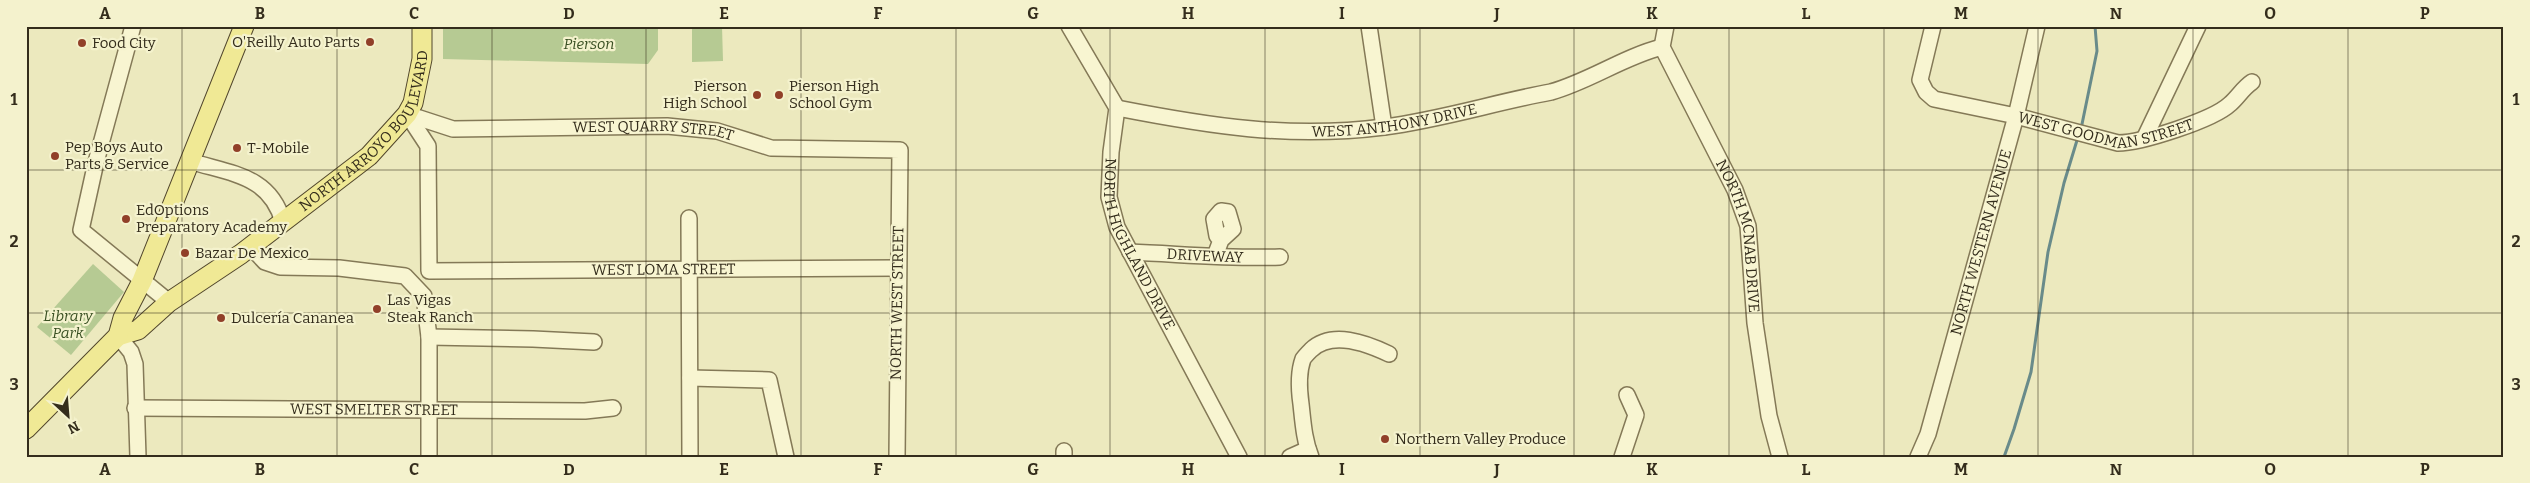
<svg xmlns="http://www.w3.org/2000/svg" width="2530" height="483" viewBox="0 0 2530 483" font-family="Bitter,serif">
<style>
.green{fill:#b6ca93}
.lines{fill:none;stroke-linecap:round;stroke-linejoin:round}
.stream{stroke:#698b8a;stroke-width:3}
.minor-casing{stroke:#847957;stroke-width:18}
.major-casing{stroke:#51462c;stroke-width:21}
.minor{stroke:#f8f5d1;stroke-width:15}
.major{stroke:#f0e995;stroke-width:19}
.grid{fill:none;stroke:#342d1c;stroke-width:1;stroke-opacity:0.55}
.poi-dot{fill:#914029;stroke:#f4f2cd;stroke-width:2}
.labels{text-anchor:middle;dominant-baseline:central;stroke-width:4.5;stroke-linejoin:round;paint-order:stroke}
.poi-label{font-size:15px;fill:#342d1c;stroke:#f4f2cd;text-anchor:start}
.park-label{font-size:15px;font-style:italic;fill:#3a5023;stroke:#f4f2cd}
.street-label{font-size:15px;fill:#342d1c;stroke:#f4f2cd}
.neatline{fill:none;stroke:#342d1c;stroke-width:2}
.grid-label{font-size:16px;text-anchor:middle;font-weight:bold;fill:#342d1c}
</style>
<rect width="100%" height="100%" fill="#ece9be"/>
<g class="green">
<polygon points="443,26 658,26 658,50 648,64 443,59"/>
<polygon points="692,26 722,26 723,61 692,62"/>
<polygon points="93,264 124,292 71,355 37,327"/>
</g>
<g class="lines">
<g class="stream">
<polyline points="2081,129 2097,51 2095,26"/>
<polyline points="2004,457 2014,429 2031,372 2048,252 2064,183 2078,137"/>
</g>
<defs>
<g id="minor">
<polyline points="133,26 96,162 81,230 169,302"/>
<path id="s1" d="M 1069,26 L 1117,108 L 1111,152 L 1109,197 L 1117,227 L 1239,457"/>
<polyline points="1369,26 1384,127"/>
<path id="s2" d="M 1666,26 L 1662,47 L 1735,190 L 1748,226 L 1755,323 L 1769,416 L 1780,457"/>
<path id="s3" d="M 1933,26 L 1920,80 L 1926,92 L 1934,99 L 2016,116 L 2118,143 C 2141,143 2213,120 2230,104 C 2238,97 2243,88 2252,82"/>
<path id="s4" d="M 1117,108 C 1209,126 1290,139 1384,127 C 1440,120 1496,102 1551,92 C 1590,81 1623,57 1662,47"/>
<path id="s5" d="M 407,114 L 453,129 L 667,126 L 717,131 L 771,148 L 900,150 L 897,457"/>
<path id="s6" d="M 407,114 L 428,146 L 429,271 L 897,268"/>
<polyline points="2145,137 2198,26"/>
<path d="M 190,161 C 231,174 270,175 283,222"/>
<polyline points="689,218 690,457"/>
<polyline points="251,247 265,262 280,267 339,268 405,276 424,296 429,337 429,457"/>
<path id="s7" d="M 1130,252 C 1181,254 1229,259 1280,257"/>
<polyline points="1215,256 1221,240 1233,229 1228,212 1221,211 1214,219 1217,236 1221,240"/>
<polyline points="118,336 131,352 135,364 138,457"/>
<polyline points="429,337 533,339 594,342"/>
<polyline points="690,378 769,380 786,457"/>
<path id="s8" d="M 135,408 L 585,411 L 613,408"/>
<polyline points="1064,451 1064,457"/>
<polyline points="1290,457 1308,449"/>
<path d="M 1311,457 C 1304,440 1303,422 1301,404 C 1299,390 1298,373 1303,359 C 1305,356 1308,353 1311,350 C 1332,330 1366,343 1389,354"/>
<polyline points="1622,457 1636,415 1627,395"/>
<path id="s9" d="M 1918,457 L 1928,434 L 2016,116 L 2037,26"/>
</g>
<g id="major">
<path id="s10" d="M 118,336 L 138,330 L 169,302 L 241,254 L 369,156 L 407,114 L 413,103 L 422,59 L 422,26"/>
<polyline points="26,429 118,336 123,318 142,281 244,26"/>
</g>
</defs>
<use href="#minor" class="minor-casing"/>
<use href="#major" class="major-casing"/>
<use href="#minor" class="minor"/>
<use href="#major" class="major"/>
</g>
<path class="grid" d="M 182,26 L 182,457M 337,26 L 337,457M 492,26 L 492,457M 646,26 L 646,457M 801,26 L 801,457M 956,26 L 956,457M 1110,26 L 1110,457M 1265,26 L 1265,457M 1420,26 L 1420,457M 1574,26 L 1574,457M 1729,26 L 1729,457M 1884,26 L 1884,457M 2038,26 L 2038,457M 2193,26 L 2193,457M 2348,26 L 2348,457M 26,170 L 2504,170M 26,313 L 2504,313"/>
<g class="poi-dot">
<circle cx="370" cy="42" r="5"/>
<circle cx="82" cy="43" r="5"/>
<circle cx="757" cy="95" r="5"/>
<circle cx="779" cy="95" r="5"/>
<circle cx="237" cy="148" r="5"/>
<circle cx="55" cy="156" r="5"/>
<circle cx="126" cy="219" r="5"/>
<circle cx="185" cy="253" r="5"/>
<circle cx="377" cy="309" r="5"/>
<circle cx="221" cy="318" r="5"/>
<circle cx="1385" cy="439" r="5"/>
</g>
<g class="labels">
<g class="poi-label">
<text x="360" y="42" text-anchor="end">O'Reilly Auto Parts</text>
<text x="92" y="43">Food City</text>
<text x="747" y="86" text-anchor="end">Pierson<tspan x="747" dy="17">High School</tspan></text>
<text x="789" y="86">Pierson High<tspan x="789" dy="17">School Gym</tspan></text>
<text x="65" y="147">Pep Boys Auto<tspan x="65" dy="17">Parts &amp; Service</tspan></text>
<text x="247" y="148">T-Mobile</text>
<text x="136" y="210">EdOptions<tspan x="136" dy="17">Preparatory Academy</tspan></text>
<text x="195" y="253">Bazar De Mexico</text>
<text x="387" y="300">Las Vigas<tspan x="387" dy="17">Steak Ranch</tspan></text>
<text x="231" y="318">Dulcería Cananea</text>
<text x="1395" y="439">Northern Valley Produce</text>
</g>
<g class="park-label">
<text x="589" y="44">Pierson</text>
<text x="68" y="316">Library<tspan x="68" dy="17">Park</tspan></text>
</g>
<g class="street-label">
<text stroke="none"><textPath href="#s4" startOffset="280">WEST ANTHONY DRIVE</textPath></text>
<text stroke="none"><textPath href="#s3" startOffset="256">WEST GOODMAN STREET</textPath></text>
<text stroke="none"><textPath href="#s10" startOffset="329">NORTH ARROYO BOULEVARD</textPath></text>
<text stroke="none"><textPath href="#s5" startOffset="249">WEST QUARRY STREET</textPath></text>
<text stroke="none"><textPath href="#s2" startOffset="228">NORTH MCNAB DRIVE</textPath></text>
<text stroke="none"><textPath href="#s9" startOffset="224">NORTH WESTERN AVENUE</textPath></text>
<text stroke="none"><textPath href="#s1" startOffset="238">NORTH HIGHLAND DRIVE</textPath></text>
<text stroke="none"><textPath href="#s7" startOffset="75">DRIVEWAY</textPath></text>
<text stroke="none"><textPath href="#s6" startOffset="398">WEST LOMA STREET</textPath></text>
<text transform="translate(897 303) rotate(-89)">NORTH WEST STREET</text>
<text stroke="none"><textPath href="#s8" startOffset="239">WEST SMELTER STREET</textPath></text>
</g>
</g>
<rect width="2530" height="483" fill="none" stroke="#f4f2cd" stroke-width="55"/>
<g transform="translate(68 416) rotate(154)" stroke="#f4f2cd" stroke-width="4" paint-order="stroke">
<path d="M0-4L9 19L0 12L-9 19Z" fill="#342d1c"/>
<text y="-8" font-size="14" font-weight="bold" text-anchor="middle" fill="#342d1c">N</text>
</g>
<rect x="28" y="28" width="2474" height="428" class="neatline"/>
<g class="grid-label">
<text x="105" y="19">A</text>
<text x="260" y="19">B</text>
<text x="414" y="19">C</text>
<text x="569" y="19">D</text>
<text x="724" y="19">E</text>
<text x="878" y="19">F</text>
<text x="1033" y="19">G</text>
<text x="1188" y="19">H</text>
<text x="1342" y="19">I</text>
<text x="1497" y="19">J</text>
<text x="1652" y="19">K</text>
<text x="1806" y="19">L</text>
<text x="1961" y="19">M</text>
<text x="2116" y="19">N</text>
<text x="2270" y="19">O</text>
<text x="2425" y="19">P</text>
<text x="14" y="105">1</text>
<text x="2516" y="105">1</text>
<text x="14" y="247">2</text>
<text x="2516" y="247">2</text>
<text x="14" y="390">3</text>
<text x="2516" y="390">3</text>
<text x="105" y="475">A</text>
<text x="260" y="475">B</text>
<text x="414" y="475">C</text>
<text x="569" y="475">D</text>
<text x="724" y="475">E</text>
<text x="878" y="475">F</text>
<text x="1033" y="475">G</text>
<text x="1188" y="475">H</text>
<text x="1342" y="475">I</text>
<text x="1497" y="475">J</text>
<text x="1652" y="475">K</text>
<text x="1806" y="475">L</text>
<text x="1961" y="475">M</text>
<text x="2116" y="475">N</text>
<text x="2270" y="475">O</text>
<text x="2425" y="475">P</text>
</g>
</svg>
